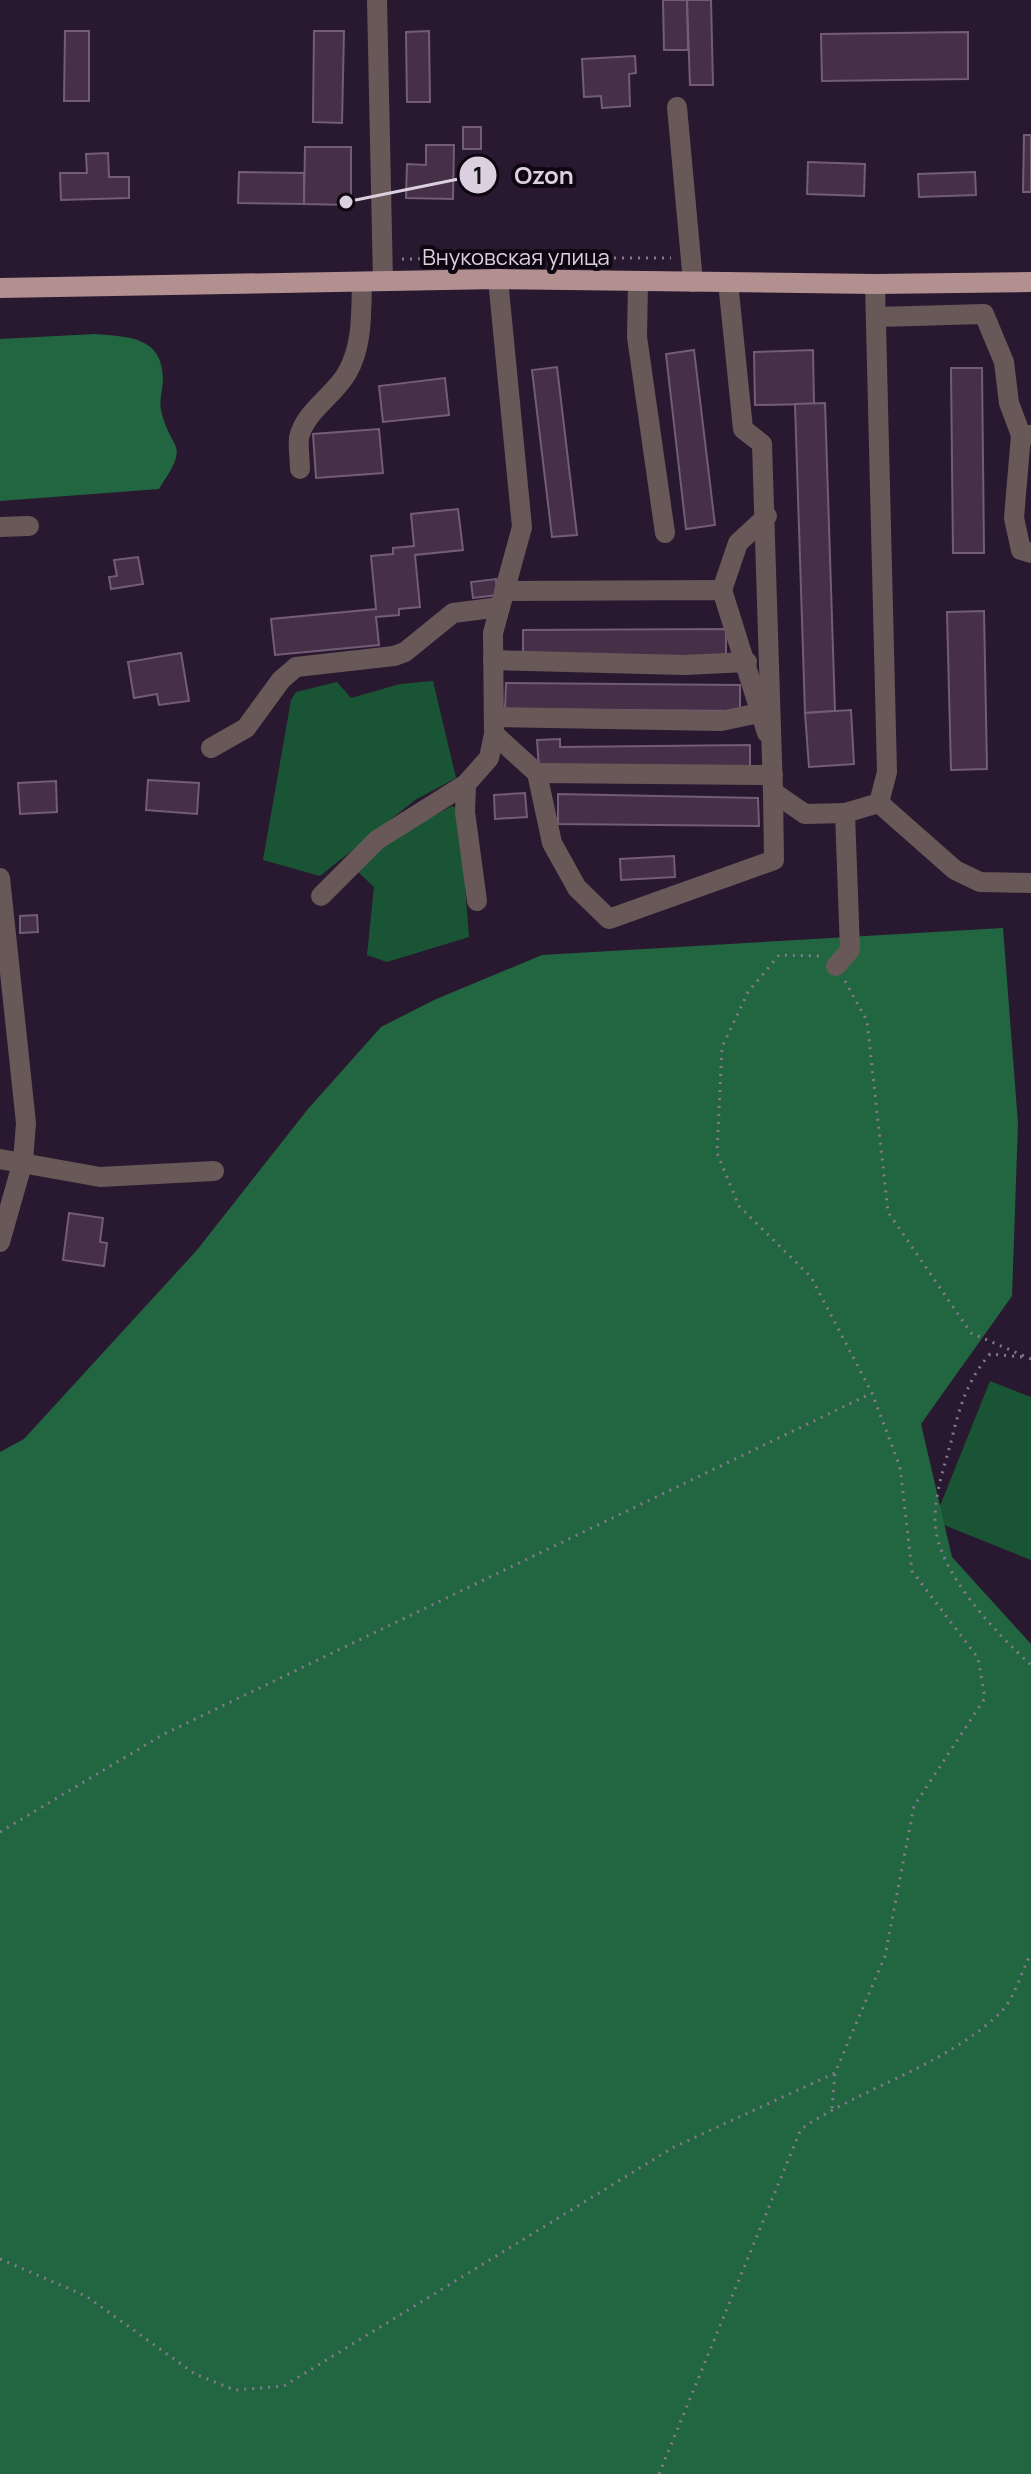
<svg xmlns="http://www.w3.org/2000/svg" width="1031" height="2474" viewBox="0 0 1031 2474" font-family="Manrope,sans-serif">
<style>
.green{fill:#195535}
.forest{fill:#226641}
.building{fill:#453047;stroke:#735c76;stroke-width:2}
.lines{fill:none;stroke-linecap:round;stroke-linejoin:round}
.path{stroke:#86798c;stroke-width:3;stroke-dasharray:2 6;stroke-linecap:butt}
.minor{stroke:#695858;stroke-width:20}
.major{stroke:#b29090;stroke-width:20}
.labels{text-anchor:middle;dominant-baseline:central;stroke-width:8;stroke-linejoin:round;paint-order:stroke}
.street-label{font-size:22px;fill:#dbd0e0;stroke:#0e0711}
.leader{fill:none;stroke:#dbd0e0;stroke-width:3}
.callout-dot{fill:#dbd0e0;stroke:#0e0711;stroke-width:3}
.mark-label{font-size:24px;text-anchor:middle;font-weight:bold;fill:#111}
.callout-label{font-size:24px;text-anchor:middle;font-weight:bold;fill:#dbd0e0;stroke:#0e0711;stroke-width:8;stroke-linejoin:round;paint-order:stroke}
</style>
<rect width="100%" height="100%" fill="#291930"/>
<g class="green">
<polygon points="433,681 456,778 415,800 320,876 263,860 291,700 296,692 337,682 351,698 400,684"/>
<polygon points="452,806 459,809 469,937 387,962 367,955 374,887 355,869 395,837"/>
<polygon points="990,1381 1031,1397 1031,1560 934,1521"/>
</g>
<g class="forest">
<path d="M 95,334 C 128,337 162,336 163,378 C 163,388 159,400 161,410 C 171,454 192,440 159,489 L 0,501 L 0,339 Z"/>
<polygon points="1003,928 1018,1124 1012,1296 921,1424 952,1557 1031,1644 1031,2474 0,2474 0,1452 24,1439 197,1250 308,1109 381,1027 434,1000 542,955"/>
</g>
<g class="building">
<polygon points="663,0 687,0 688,50 664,50"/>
<polygon points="687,0 711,0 713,85 690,85"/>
<polygon points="65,31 89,31 89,101 64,101"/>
<polygon points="314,31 344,31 342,123 313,122"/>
<polygon points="429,31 430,102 407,102 406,32"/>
<polygon points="968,32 968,79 822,81 821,34"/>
<polygon points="635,56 636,73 629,74 630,106 602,108 601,96 584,97 582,59"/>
<rect x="463" y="127" width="18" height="22"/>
<polygon points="1024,135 1031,135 1031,192 1023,192"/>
<polygon points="426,145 454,145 453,199 406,198 407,164 426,165"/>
<polygon points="305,147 351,147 351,205 304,204"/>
<polygon points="108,153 109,177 129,177 129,198 61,200 60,173 87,173 86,154"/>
<polygon points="808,162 865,164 864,196 807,194"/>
<polygon points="239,172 304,173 304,204 238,203"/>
<polygon points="975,172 976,195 919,197 918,174"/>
<polygon points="694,350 715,525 686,529 666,354"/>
<polygon points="813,350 814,404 755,405 754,352"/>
<polygon points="557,367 577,535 552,537 532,370"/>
<polygon points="951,368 982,368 984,553 953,553"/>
<polygon points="445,378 449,415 383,422 379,386"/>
<polygon points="825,403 835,711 805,713 795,404"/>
<polygon points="379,429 383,473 316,478 313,434"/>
<polygon points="458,509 463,550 415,555 420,607 399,609 399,615 376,617 379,645 275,655 271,619 376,609 371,556 393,554 393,548 414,546 411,514"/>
<polygon points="138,557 143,584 111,589 109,577 117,576 114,560"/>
<polygon points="496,579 497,595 473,598 471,582"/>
<polygon points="984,611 987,769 951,770 947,612"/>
<polygon points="726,629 726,656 523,657 523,630"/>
<polygon points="181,653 189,701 159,705 157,694 134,698 128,662"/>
<polygon points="506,683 740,685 740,711 505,709"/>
<polygon points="851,710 854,764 809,767 805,713"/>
<polygon points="560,739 560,747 750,745 750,768 539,769 537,740"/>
<polygon points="148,780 199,783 197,814 146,810"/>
<polygon points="56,781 57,812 20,814 18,783"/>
<polygon points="525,793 527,817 495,819 494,795"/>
<polygon points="558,794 758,798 759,826 558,824"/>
<polygon points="674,856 675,877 621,880 620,859"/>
<polygon points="37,915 38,932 20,933 20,916"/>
<polygon points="69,1213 103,1218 100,1242 107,1243 104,1266 63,1260"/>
</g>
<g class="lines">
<g class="path">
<polyline points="502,258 671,258"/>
<polyline points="402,259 495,258"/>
<polyline points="845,981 867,1021 888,1212 971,1333 1031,1359"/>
<path d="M 1022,1357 L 990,1354 C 967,1380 959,1409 951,1442 C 944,1467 935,1493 935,1520 C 935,1570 996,1633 1031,1665"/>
<polyline points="0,1832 164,1734 872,1393"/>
<polyline points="832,2108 835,2073"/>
<polyline points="0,2259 86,2296 195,2374 235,2390 284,2386 674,2147 835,2073 885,1956 914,1806 985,1698 978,1658 912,1571 900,1467 872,1393 811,1277 739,1206 717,1153 722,1047 748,992 779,955 821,956"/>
<path d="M 659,2474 L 801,2129 C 865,2086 943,2067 1000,2013 C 1014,2000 1022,1970 1031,1953"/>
</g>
<g class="minor">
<polyline points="377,0 383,281"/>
<polyline points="677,107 693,282"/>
<polyline points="498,279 522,527 493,633 494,734 537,773 552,843 577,888 609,919 774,860 773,792"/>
<polyline points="638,282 637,337 665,533"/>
<polyline points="728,282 743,429 762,444 773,792 805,814 845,813"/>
<polyline points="877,317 984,314 1004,362 1009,403 1021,435"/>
<polyline points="1031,435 1021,435 1014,518 1021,550 1031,553"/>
<path d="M 300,469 C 300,460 298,448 299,438 C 304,412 335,395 347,373 C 363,345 361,313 362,282"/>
<polyline points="0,527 29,526"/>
<polyline points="722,590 738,543 767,516"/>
<polyline points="504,591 722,590 767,733"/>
<polyline points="493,660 684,665 747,662"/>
<polyline points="494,717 721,721 759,713"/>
<polyline points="211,748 246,728 281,680 296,667 394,656 405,652 453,613 500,607"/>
<polyline points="537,773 773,775"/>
<polyline points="466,784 465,812 477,901"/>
<polyline points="879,803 955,870 980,882 1031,883"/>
<polyline points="0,878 26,1123 23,1161 0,1242"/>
<polyline points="321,896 377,840 466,784 489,758 494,734"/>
<polyline points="836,966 850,950 845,813 879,803 887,772 875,284"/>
<polyline points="0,1159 100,1177 214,1171"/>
</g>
<polyline class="major" points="0,288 498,279 875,284 1031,282"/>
</g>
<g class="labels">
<g class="street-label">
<text x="516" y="257">Внуковская улица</text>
</g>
</g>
<path class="leader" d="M346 202L478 175"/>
<g class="callout-dot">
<circle cx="346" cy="202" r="8"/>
<circle cx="478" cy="175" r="20"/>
</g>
<g class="mark-label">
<text x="478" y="184">1</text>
</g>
<g class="callout-label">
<text x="544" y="184">Ozon</text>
</g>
</svg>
